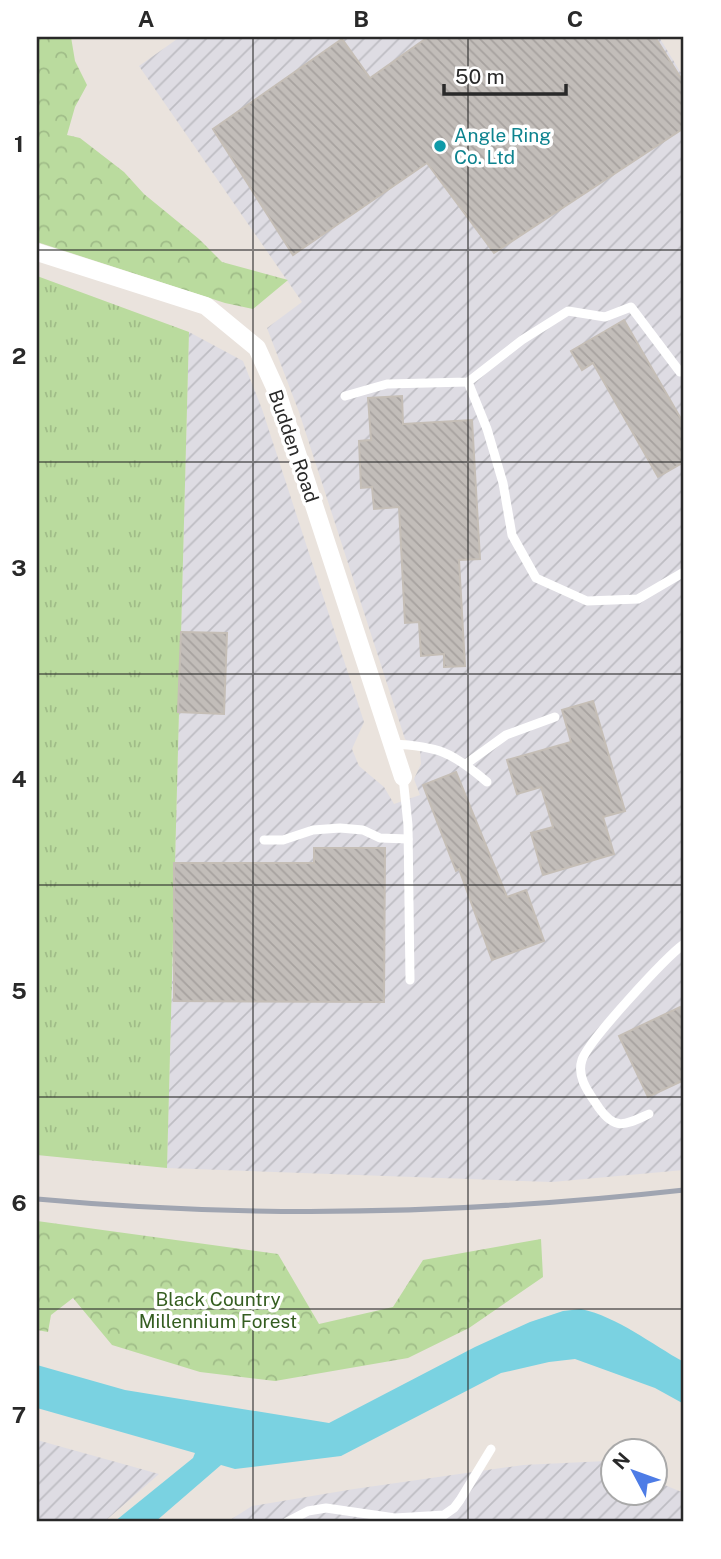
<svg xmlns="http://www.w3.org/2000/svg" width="721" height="1559" viewBox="0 0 721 1559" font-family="'Public Sans',sans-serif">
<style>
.industrial{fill:url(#industrial-furrows)}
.forest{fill:url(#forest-crowns)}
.park{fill:url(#park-tufts)}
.water{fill:#7ad2e1}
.building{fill:url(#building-back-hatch);stroke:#c5beb6;stroke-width:2}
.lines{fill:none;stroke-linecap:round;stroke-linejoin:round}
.lane{stroke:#fff;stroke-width:9}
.street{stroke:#fff;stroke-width:18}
.rail{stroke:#a0a5b1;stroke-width:5}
.grid{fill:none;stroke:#292929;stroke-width:2;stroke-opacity:0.55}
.culture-dot{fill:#0f9aa8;stroke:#fff;stroke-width:2.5}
.labels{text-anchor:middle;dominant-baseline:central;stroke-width:7;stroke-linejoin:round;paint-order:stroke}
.culture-label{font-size:19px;fill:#0d838f;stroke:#fff;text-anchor:start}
.street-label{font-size:19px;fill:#292929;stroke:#fff}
.park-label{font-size:19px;fill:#355e21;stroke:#fff}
.neatline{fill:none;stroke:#292929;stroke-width:2.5}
.grid-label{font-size:23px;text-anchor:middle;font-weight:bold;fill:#292929}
</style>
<defs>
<pattern id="industrial-furrows" width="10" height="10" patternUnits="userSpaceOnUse" patternTransform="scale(1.75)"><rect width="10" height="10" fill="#dedce3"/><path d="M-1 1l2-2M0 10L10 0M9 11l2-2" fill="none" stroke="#bebdc3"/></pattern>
<pattern id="forest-crowns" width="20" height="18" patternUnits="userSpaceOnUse" patternTransform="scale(1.75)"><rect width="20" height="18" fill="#badb9e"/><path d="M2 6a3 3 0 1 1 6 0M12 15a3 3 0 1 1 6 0" fill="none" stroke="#a0bc88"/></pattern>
<pattern id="park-tufts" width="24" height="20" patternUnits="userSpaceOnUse" patternTransform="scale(1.75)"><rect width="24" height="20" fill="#badb9e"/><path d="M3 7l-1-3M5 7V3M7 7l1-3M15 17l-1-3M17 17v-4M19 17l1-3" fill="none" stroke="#a0bc88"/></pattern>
<pattern id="building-back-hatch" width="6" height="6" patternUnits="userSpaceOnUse" patternTransform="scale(1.75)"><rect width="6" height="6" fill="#c2bdb9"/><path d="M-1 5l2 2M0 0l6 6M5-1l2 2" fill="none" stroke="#a7a29f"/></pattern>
</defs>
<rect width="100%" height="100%" fill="#eae3dd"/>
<g class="industrial">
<polygon points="180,37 659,37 684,78 684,1170 552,1182 167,1168 189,332 243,361 262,409 364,722 352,749 359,766 384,787 394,804 420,795 414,779 421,764 420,750 405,739 299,412 267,328 302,302 139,66"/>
<polygon points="37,1440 159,1474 104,1522 37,1522"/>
<polygon points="606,1461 612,1463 612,1492 654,1492 655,1481 684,1493 684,1522 227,1522 252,1506 354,1489 523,1465"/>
</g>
<g class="forest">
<polygon points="37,37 71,37 75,61 87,85 75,107 67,135 80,138 124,172 144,194 199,239 222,262 288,280 253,309 225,303 37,242"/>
<polygon points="37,1221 278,1254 319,1324 393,1307 423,1260 541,1239 543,1277 469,1328 408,1358 275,1381 200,1372 112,1345 73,1298 51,1315 48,1332 37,1330"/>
</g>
<polygon class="park" points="37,276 189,332 167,1168 37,1155"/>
<path class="water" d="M 581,1309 C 618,1317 651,1344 684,1362 L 684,1404 L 655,1388 L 575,1359 L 549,1362 L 501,1373 L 341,1456 L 235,1469 L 221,1465 L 155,1522 L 114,1522 L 193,1458 L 195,1453 L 37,1408 L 37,1365 L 125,1390 L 329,1423 L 475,1347 L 530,1322 L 563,1311 Z"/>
<g class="building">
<polygon points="428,37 655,37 684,83 684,128 494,253 427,163 293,255 213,129 342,39 370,78"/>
<polygon points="624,320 684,424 684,462 658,477 593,363 582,370 571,351"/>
<polygon points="402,396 403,424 472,420 480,559 459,560 465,666 444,667 444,654 421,656 419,622 405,623 399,507 374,509 372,487 361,488 359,441 371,440 368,398"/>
<polygon points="181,632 227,633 224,714 178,712"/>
<polygon points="593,701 625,811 603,817 614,854 543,875 531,833 553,827 541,787 517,794 507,760 571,742 562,710"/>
<polygon points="456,772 507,897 526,890 544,941 492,960 459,869 456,871 423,785"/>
<polygon points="314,848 385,848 384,1002 174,1001 174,863 314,863"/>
<polygon points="680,1007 684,1015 684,1080 648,1097 619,1036"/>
</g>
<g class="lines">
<g class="lane">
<polyline points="468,382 487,429 503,483 512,535 536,578 587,601 638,599 684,572"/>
<polyline points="345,396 387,384 468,382 522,340 568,311 605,317 631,307 680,372"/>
<path d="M 392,744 C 438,746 452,752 487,782"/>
<polyline points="466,764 506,735 555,717"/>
<polyline points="403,777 408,825 410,980"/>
<polyline points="264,840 283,840 313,830 340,828 363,830 380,838 408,839"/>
<path d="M 649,1114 C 627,1124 616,1132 599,1108 C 590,1094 576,1078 582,1060 C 588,1041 666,957 684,944"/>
<polyline points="287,1522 308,1511 326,1508 395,1518 444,1515 454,1508 460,1500 491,1449"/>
</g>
<polyline class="street" points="37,252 206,306 257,348 277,392 403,777"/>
<path class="rail" d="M 37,1199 C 253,1219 469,1214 684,1190"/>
</g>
<path class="grid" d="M 253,37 L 253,1522M 468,37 L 468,1522M 37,250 L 684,250M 37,462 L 684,462M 37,674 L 684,674M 37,885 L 684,885M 37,1097 L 684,1097M 37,1309 L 684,1309"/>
<circle class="culture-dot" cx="440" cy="146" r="7"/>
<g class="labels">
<g class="culture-label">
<text x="454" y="135">Angle Ring<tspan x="454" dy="22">Co. Ltd</tspan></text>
</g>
<g class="street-label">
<text transform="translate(294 446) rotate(71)">Budden Road</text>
</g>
<g class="park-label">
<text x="218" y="1299">Black Country<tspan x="218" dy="22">Millennium Forest</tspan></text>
</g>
</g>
<rect width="721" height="1559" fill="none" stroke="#ffffff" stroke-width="77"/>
<g transform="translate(634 1472) rotate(311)"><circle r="33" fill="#ffffff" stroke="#a9a9a9" stroke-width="2"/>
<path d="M0-5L12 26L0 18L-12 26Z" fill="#4d7ce6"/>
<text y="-10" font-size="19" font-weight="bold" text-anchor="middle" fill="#292929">N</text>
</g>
<path d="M444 84v10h122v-10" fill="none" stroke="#292929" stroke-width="3.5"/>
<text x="455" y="84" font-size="21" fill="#292929" stroke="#ffffff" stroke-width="5" paint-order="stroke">50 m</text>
<rect x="38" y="38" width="644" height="1482" class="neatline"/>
<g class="grid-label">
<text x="146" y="27">A</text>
<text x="361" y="27">B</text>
<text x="575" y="27">C</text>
<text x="19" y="152">1</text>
<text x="19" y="364">2</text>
<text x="19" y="576">3</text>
<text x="19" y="787">4</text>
<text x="19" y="999">5</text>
<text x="19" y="1211">6</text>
<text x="19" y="1423">7</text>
</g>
</svg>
